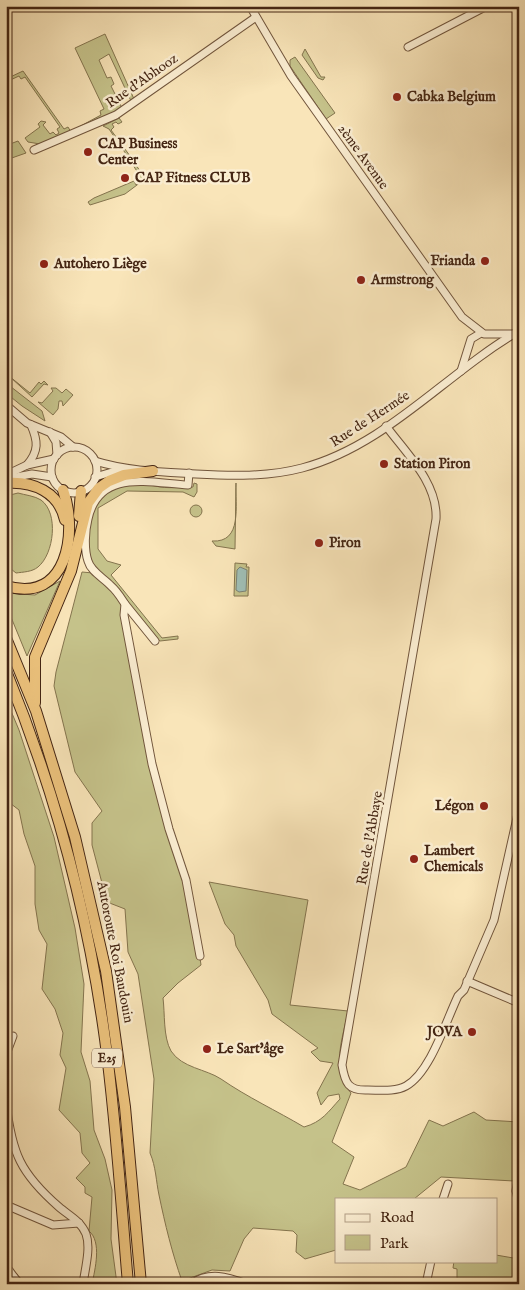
<svg xmlns="http://www.w3.org/2000/svg" width="525" height="1290" viewBox="0 0 525 1290" font-family="'IM FELL English',serif">
<style>
.green{fill:#c5c28a;stroke:#84744e}
.water{fill:#9fbeb5;stroke:#7b8174}
.lines{fill:none;stroke-linecap:round;stroke-linejoin:round}
.minor-casing{stroke:#71553c;stroke-width:9}
.highway-casing{stroke:#442513;stroke-width:12}
.minor{stroke:#fbeed2;stroke-width:7}
.highway{stroke:#ecc27c;stroke-width:10}
.poi-dot{fill:#8f2418;stroke:#fbeed2;stroke-width:2}
.labels{text-anchor:middle;dominant-baseline:central;stroke-width:5;stroke-linejoin:round;paint-order:stroke}
.shield{fill:#fbeed2;stroke:#7b614c;stroke-width:1}
.shield-label{font-size:12px;font-weight:bold;fill:#442513}
.street-label{font-size:14px;fill:#442513;stroke:#fbeed2}
.poi-label{font-size:14px;font-weight:bold;fill:#442513;stroke:#fbeed2;text-anchor:start}
</style>
<rect width="100%" height="100%" fill="#f9e5b9"/>
<filter id="stains"><feTurbulence type="fractalNoise" baseFrequency=".004" numOctaves="4"/><feColorMatrix values="0 0 0 0 .2 0 0 0 0 .09 0 0 0 0 .02 0 0 0 .5 -.17"/></filter>
<radialGradient id="worn" r=".72"><stop offset=".6" stop-color="#630" stop-opacity="0"/><stop offset="1" stop-color="#630" stop-opacity=".3"/></radialGradient>
<g class="green">
<polygon points="105,34 134,99 131,101 109,54 99,60 107,78 111,77 114,84 111,86 122,108 108,116 77,128 101,115 100,111 104,109 75,48"/>
<polygon points="305,49 321,77 325,77 323,80 318,78 302,55"/>
<polygon points="295,57 335,113 326,119 290,66 290,60"/>
<polygon points="23,71 64,129 68,127 71,132 40,144 28,142 25,138 40,127 38,124 41,121 46,122 43,125 50,134 53,132 56,135 59,133 57,129 60,127 25,77 21,79 19,76 6,82 6,79"/>
<polygon points="119,118 122,122 118,124 116,122 112,124 114,127 111,130 130,156 128,157 109,129 103,126"/>
<polygon points="18,141 26,153 6,160 6,151 12,147 10,144"/>
<polygon points="133,161 143,175 146,172 149,176 125,194 90,205 88,202 94,198 134,181 136,185 139,182 137,179 140,176 131,162"/>
<polygon points="9,376 30,393 39,382 41,384 44,381 48,385 44,384 32,397"/>
<polygon points="6,383 42,411 45,421 22,406 6,393"/>
<polygon points="51,388 56,388 62,393 66,389 73,395 63,406 62,401 59,401 58,409 53,415 38,402 42,403 53,391"/>
<path d="M 194,483 L 197,484 L 197,492 L 194,497 L 183,492 L 127,491 L 98,508 L 98,549 L 107,561 L 121,565 L 111,575 L 162,638 L 178,636 L 178,639 L 160,641 C 148,632 95,572 90,559 C 82,535 91,496 117,487 C 129,482 143,484 155,486 C 167,489 181,487 193,487 Z"/>
<path d="M 236,483 L 235,549 L 216,546 L 212,541 C 243,543 235,505 236,483 Z"/>
<path d="M 18,493 C 25,495 35,496 41,500 C 59,513 54,554 38,567 C 32,572 23,572 16,573 L 6,565 L 6,496 Z"/>
<circle cx="196" cy="511" r="6"/>
<polygon points="235,563 247,564 246,567 249,567 248,596 234,596"/>
<path d="M 82,572 L 93,573 L 111,587 L 124,609 L 140,705 L 193,909 L 201,965 L 178,983 L 163,998 C 165,1013 163,1037 171,1051 C 182,1068 206,1069 221,1079 C 247,1097 277,1111 304,1127 C 322,1122 328,1112 340,1099 L 339,1094 L 328,1096 L 321,1105 L 317,1093 L 333,1063 L 320,1061 L 311,1052 L 318,1048 L 272,1014 L 268,1000 L 236,946 L 234,935 L 225,924 L 209,882 L 308,900 L 290,1005 L 348,1011 C 343,1038 330,1070 351,1093 L 332,1142 L 354,1157 L 343,1184 L 360,1190 L 406,1167 L 429,1120 L 443,1126 L 474,1112 L 486,1120 L 519,1122 L 519,1159 L 514,1181 L 441,1177 L 414,1199 L 336,1199 L 336,1250 L 305,1259 L 296,1252 L 297,1235 L 293,1231 L 253,1228 L 244,1239 L 230,1271 L 212,1270 L 182,1281 C 172,1253 165,1224 159,1195 C 156,1181 156,1167 150,1153 L 154,1079 L 138,974 L 128,952 L 125,909 L 107,902 L 92,845 L 92,823 L 102,811 L 75,772 L 54,686 L 56,672 Z"/>
<polygon points="60,581 27,656 6,605 6,593 35,595"/>
<path d="M 6,699 L 19,730 L 54,837 L 75,928 L 84,984 L 81,1052 L 90,1081 L 94,1130 L 105,1159 L 112,1190 L 111,1239 L 117,1284 L 92,1284 C 95,1269 102,1242 89,1231 L 92,1197 L 85,1193 L 85,1187 L 76,1178 L 90,1163 L 82,1153 L 80,1133 L 59,1110 L 66,1068 L 60,1055 L 63,1033 L 55,1009 L 42,989 L 47,944 L 39,930 L 35,904 L 35,866 L 24,834 L 19,810 L 6,800 Z"/>
<polygon points="496,1255 519,1259 519,1284 477,1284 476,1279 457,1279 457,1269 453,1268 454,1261 496,1261"/>
</g>
<polygon class="water" points="240,567 247,570 246,591 239,592 236,590 237,570"/>
<g class="lines">
<defs>
<g id="minor">
<polyline points="250,6 291,76 462,317 484,334 514,334"/>
<polyline points="408,47 487,6"/>
<polyline points="34,150 116,115 256,17"/>
<polyline points="461,371 471,339 481,333"/>
<polyline points="6,405 27,423 61,437 73,447"/>
<path d="M 386,426 C 406,453 438,483 436,519 L 342,1065 C 345,1083 348,1091 368,1090 C 380,1090 395,1092 406,1086 C 430,1073 446,1021 458,996 L 464,990 L 494,920 L 519,809"/>
<polyline points="50,432 56,442 57,455"/>
<circle cx="74" cy="470" r="23"/>
<path d="M 95,461 C 127,471 163,472 196,474 C 231,476 268,477 302,468 C 386,446 446,373 519,331"/>
<path d="M 27,465 C 39,451 38,441 31,425"/>
<path d="M 189,473 L 188,485 C 150,483 99,468 88,519 C 85,531 84,549 88,561 C 91,572 104,578 111,586 C 117,591 121,598 125,604 L 124,615 L 152,764 L 169,829 L 186,880 L 200,956"/>
<polyline points="6,475 27,465 54,459"/>
<polyline points="95,477 112,472 127,471"/>
<polyline points="6,479 32,474 52,477"/>
<polyline points="125,604 155,641"/>
<polyline points="467,981 519,1003"/>
<polyline points="6,1068 7,1052 13,1036"/>
<path d="M 6,1103 C 12,1153 20,1173 59,1207 C 68,1215 81,1221 86,1234 C 91,1248 85,1269 83,1284"/>
<polyline points="519,1171 516,1191 519,1203"/>
<polyline points="443,1199 448,1184"/>
<polyline points="6,1205 53,1225 79,1223"/>
<polyline points="6,1266 14,1277"/>
<polyline points="10,1284 10,1279 14,1277 20,1284"/>
<path d="M 191,1284 C 210,1271 227,1277 247,1284"/>
<polyline points="426,1284 431,1261"/>
</g>
<g id="highway">
<path d="M 6,483 C 33,481 59,492 65,520"/>
<polyline points="79,516 81,491"/>
<path d="M 6,586 C 68,604 78,532 63,490"/>
<polyline points="6,638 36,711 75,837 106,971 125,1107 141,1284"/>
<path d="M 6,671 C 54,788 88,914 105,1039 C 116,1120 121,1202 128,1284"/>
<polyline points="35,703 35,657 71,571 88,503 99,488 109,481 124,475 153,471"/>
</g>
</defs>
<use href="#minor" class="minor-casing"/>
<use href="#highway" class="highway-casing"/>
<use href="#minor" class="minor"/>
<use href="#highway" class="highway"/>
</g>
<g class="poi-dot">
<circle cx="397" cy="97" r="5"/>
<circle cx="88" cy="152" r="5"/>
<circle cx="125" cy="178" r="5"/>
<circle cx="485" cy="261" r="5"/>
<circle cx="44" cy="264" r="5"/>
<circle cx="361" cy="280" r="5"/>
<circle cx="384" cy="464" r="5"/>
<circle cx="319" cy="543" r="5"/>
<circle cx="484" cy="806" r="5"/>
<circle cx="414" cy="859" r="5"/>
<circle cx="472" cy="1032" r="5"/>
<circle cx="207" cy="1049" r="5"/>
</g>
<g class="labels">
<rect class="shield" x="92" y="1048.5" width="30" height="19" rx="4"/>
<g class="shield-label">
<text x="107" y="1058">E25</text>
</g>
<g class="street-label">
<text transform="translate(142 81) rotate(-35)">Rue d'Abhooz</text>
<text transform="translate(363 157) rotate(54)">2ème Avenue</text>
<text transform="translate(370 419) rotate(-33)">Rue de Hermée</text>
<text transform="translate(370 838) rotate(-80)">Rue de l'Abbaye</text>
<text transform="translate(115 952) rotate(79)">Autoroute Roi Baudouin</text>
</g>
<g class="poi-label">
<text x="407" y="97">Cabka Belgium</text>
<text x="98" y="144">CAP Business<tspan x="98" dy="16">Center</tspan></text>
<text x="135" y="178">CAP Fitness CLUB</text>
<text x="475" y="261" text-anchor="end">Frianda</text>
<text x="54" y="264">Autohero Liège</text>
<text x="371" y="280">Armstrong</text>
<text x="394" y="464">Station Piron</text>
<text x="329" y="543">Piron</text>
<text x="474" y="806" text-anchor="end">Légon</text>
<text x="424" y="851">Lambert<tspan x="424" dy="16">Chemicals</tspan></text>
<text x="462" y="1032" text-anchor="end">JOVA</text>
<text x="217" y="1049">Le Sart'âge</text>
</g>
</g>
<rect width="525" height="1290" fill="none" stroke="#f9e5b9" stroke-width="25"/>
<rect x="8" y="8" width="510" height="1275" fill="none" stroke="#442513" stroke-width="2.5"/>
<rect x="12" y="12" width="500" height="1265" fill="none" stroke="#442513"/>
<rect x="335" y="1198" width="162" height="65" fill="#fbeed2" stroke="#b29e86"/>
<rect x="345" y="1214" width="25" height="8" fill="#fbeed2" stroke="#b29e86"/>
<text x="380" y="1222" font-size="15" fill="#442513">Road</text>
<rect x="345" y="1235" width="25" height="15" fill="#c5c28a" stroke="#b29e86"/>
<text x="380" y="1248" font-size="15" fill="#442513">Park</text>
<rect width="100%" height="100%" filter="url(#stains)"/>
<rect width="100%" height="100%" fill="url(#worn)"/>
</svg>
